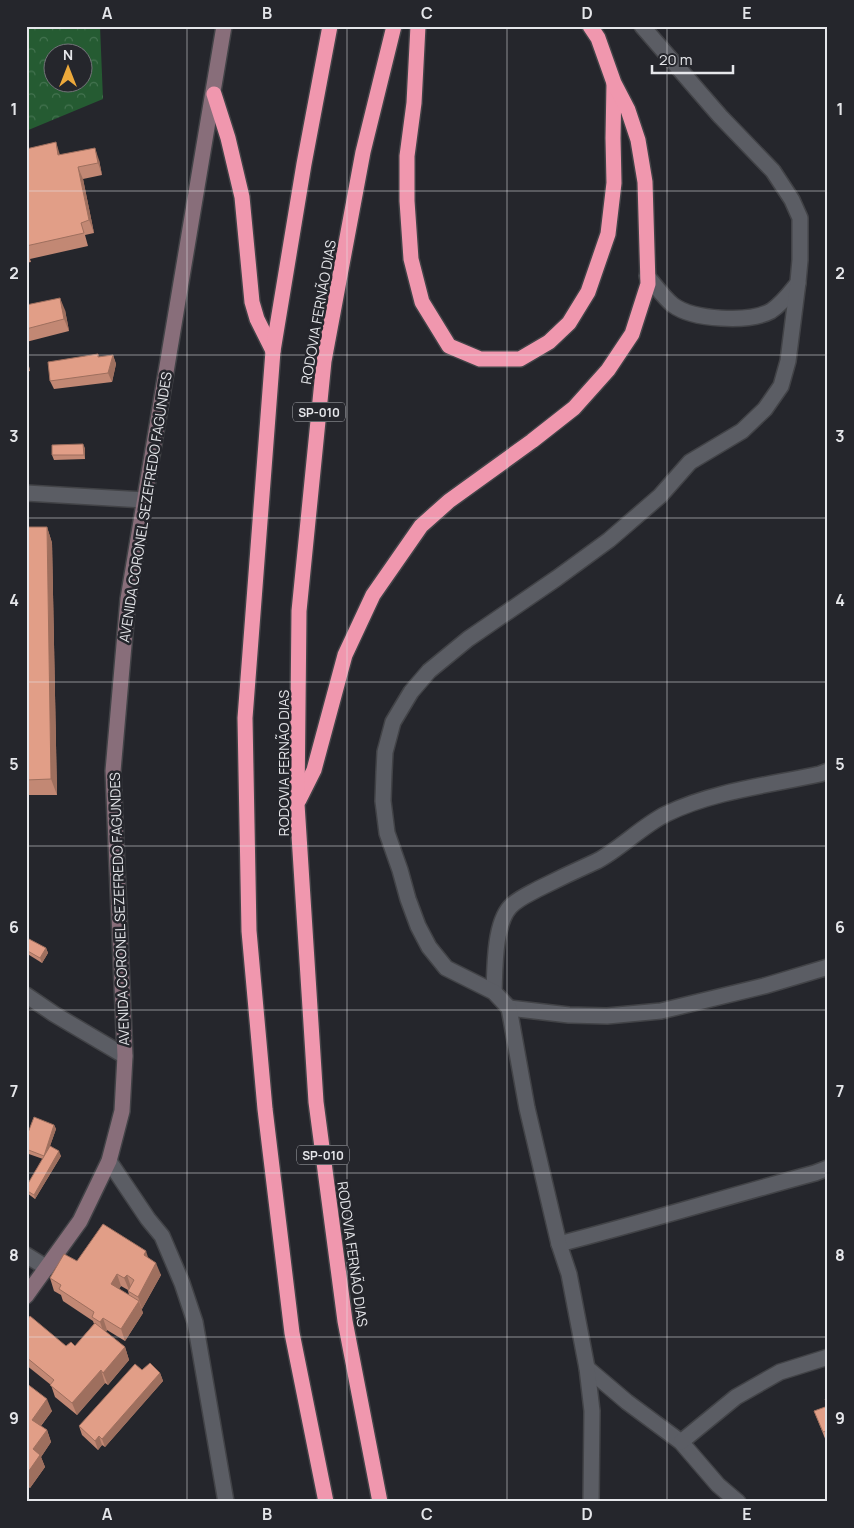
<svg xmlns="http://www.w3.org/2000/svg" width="854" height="1528" viewBox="0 0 854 1528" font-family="Manrope,sans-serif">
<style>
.forest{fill:url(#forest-crowns);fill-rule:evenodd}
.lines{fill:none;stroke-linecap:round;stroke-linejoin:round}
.lane-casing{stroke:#424347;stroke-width:18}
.street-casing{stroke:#424347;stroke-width:18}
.secondary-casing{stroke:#424347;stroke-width:18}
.highway-casing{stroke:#424347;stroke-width:18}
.lane{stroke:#5b5d64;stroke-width:15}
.street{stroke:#5b5d64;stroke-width:15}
.secondary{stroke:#886e7a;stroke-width:15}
.highway{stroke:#f097ae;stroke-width:15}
.wall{fill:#c28874;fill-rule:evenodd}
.shaded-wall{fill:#9e6f5e}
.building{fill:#e19e87;stroke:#9e6f5e}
.grid{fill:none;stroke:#e5e6ea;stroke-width:1;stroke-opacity:0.55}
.labels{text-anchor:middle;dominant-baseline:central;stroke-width:5;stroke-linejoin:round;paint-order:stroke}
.shield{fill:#25262c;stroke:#abacb1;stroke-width:1}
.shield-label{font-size:12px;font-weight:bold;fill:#e5e6ea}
.street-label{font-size:14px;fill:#e5e6ea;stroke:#25262c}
.neatline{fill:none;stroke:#e5e6ea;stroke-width:2}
.grid-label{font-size:16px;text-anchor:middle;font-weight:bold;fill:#e5e6ea}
</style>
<defs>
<pattern id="forest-crowns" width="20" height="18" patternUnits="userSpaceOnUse" patternTransform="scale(1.25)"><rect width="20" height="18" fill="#255b32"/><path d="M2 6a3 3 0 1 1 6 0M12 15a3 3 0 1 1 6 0" fill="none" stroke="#447350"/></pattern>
</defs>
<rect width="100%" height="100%" fill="#25262c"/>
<path class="forest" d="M 26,26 L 100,26 L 103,99 L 26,131 ZM 52,52 L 82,52 L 82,82 L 52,82 Z"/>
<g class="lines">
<defs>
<g id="lane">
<polyline points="26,493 144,500"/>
<polyline points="26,995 54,1014 125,1056"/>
</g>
<g id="street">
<path d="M 647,276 C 655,285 664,298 673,305 C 693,320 749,323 771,311 C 782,304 790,293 798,283"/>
<path d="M 494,992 C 495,969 494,925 510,907 C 517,899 529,894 538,889 C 558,879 577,870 597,861 C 620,849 642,826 666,814 C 713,791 770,785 820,774 L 828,771"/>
<polyline points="509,1008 569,1015 607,1016 661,1011 764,986 828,967"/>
<polyline points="109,1161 148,1219 162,1236 182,1283 195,1322 226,1502"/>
<path d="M 559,1244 C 645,1222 729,1196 815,1173 L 828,1168"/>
<polyline points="26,1255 47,1268"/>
<polyline points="587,1368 627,1402 681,1442 718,1485 738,1502"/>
<polyline points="681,1442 736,1397 780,1372 828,1357"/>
<polyline points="591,1502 592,1411 587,1368 569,1274 559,1244 527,1108 509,1008 494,992 446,968 429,947 418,926 408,899 400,870 387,833 383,801 384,772 385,752 393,722 411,692 429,671 468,639 557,578 609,540 660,496 690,462 742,431 765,409 781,386 788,361 798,282 800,260 800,218 792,200 773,171 720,116 642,26"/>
</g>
<polyline id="secondary" points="26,1296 80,1221 109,1161 122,1111 125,1056 113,771 128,599 224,26"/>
<g id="highway">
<polyline points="418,26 414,103 407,156 407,201 411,259 422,302 449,346 480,359 520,359 549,342 569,323 588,292 608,234 614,183 613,138 614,84"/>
<polyline points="214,94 228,138 242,197 252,302 257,319 273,351"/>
<polyline points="299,800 314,770 345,655 373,595 421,526 449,501 532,441 574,408 608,370 632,334 648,284 645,182 638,140 628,110 614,83 598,38 590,26"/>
<polyline points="326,1502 292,1333 265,1109 249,931 245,718 273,351 304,164 330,26"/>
<polyline points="380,1502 345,1321 316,1102 297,804 299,611 324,361 363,152 394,26"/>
</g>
</defs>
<use href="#lane" class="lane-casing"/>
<use href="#street" class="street-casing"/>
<use href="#secondary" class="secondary-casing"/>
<use href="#highway" class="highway-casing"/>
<use href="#lane" class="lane"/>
<use href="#street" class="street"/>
<use href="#secondary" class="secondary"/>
<use href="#highway" class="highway"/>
</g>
<g class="wall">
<polygon points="26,149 60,155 99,160 102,175 83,179 94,233 85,235 88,246 30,259 31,262 26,263"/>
<polygon points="26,305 65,310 69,331 26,342"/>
<polygon points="26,353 30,371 26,372"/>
<polygon points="98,354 99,357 113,355 116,364 112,382 54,389 50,381"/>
<polygon points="85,448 85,459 54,460 52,455"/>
<polygon points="26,527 47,527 52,543 57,795 26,795"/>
<polygon points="26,944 46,948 48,953 42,963 26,953"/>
<polygon points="54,1125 56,1129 50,1146 61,1156 35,1199 27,1193 26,1187 43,1159 26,1153 26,1138"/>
<path d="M 149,1259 L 161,1275 L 142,1309 L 141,1308 L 143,1313 L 125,1341 L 107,1330 L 106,1332 L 125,1347 L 129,1360 L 108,1385 L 105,1383 L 77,1415 L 55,1397 L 51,1385 L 26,1365 L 26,1321 L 66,1346 L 75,1346 L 94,1324 L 93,1321 L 63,1301 L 61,1295 L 54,1291 L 50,1278 L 77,1261 ZM 121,1286 L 128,1290 L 128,1291 L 129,1295 L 119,1289 Z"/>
<polygon points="142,1370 160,1373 163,1381 105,1447 102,1445 98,1450 82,1435 79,1426"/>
<polygon points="26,1383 52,1411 41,1426 47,1430 51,1442 41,1457 45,1467 30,1488 26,1485"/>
<polygon points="828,1398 828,1440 826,1441 814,1411 828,1406"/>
</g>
<g class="shaded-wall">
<polygon points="56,142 60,155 63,168 58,155"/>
<polygon points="95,148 99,160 102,175 98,163"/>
<polygon points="78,167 83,179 94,233 89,220"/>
<polygon points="60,298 65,310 69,331 64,319"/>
<polygon points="26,353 30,371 26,361"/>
<polygon points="113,355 116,364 112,382 108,373"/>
<polygon points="83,444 85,448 85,459 84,455"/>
<polygon points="47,527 52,543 57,795 51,779"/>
<polygon points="46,948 48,953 42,963 40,958"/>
<polygon points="54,1125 56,1129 45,1160 44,1156"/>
<polygon points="59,1151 61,1156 35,1199 34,1195"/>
<polygon points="146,1251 150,1263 144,1255"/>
<polygon points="156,1263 161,1275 142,1309 138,1297"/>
<polygon points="117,1274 121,1286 115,1296 111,1284"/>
<polygon points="127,1275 131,1287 129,1290 124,1278"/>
<polygon points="139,1301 143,1313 125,1341 121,1329"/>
<polygon points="103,1318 107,1330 104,1334 100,1322"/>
<polygon points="125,1347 129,1360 108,1385 103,1373"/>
<polygon points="101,1370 105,1383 77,1415 72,1403"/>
<polygon points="160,1373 163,1381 105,1447 102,1439"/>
<polygon points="47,1399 52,1411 36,1432 32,1420"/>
<polygon points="47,1430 51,1442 41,1457 45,1467 30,1488 26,1478 26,1475 33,1449"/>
<polygon points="99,1436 102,1445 98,1450 95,1441"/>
</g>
<g class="building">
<polygon points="56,142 58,155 95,148 98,163 78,167 89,220 81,223 84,233 26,246 26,149"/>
<polygon points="60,298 64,319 26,329 26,305"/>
<polygon points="98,354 98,357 113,355 108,373 50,381 48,362"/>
<polygon points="83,444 84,455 52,455 52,445"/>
<polygon points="26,527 47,527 51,779 26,780"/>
<polygon points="29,939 46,948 40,958 26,950 26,944"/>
<polygon points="34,1117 54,1125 44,1156 26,1149 26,1138"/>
<polygon points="50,1146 59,1151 34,1195 26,1190 26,1187"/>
<polygon points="103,1224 146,1251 144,1255 156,1263 138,1297 128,1291 134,1280 127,1275 124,1278 117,1274 111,1284 139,1301 121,1329 103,1318 100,1322 92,1317 94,1312 59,1289 61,1285 50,1278 64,1254 77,1261"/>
<polygon points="30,1316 66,1346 71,1342 75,1346 95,1323 125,1347 103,1373 101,1370 72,1403 50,1385 54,1380 26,1357 26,1321"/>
<polygon points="150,1363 160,1373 102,1439 99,1436 95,1441 79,1426 135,1364 142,1370"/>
<polygon points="26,1383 47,1399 32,1420 47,1430 33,1449 40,1455 26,1475"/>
<polygon points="828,1398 828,1430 823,1432 814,1411 828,1406 825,1399"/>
</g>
<path class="grid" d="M 187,26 L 187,1502M 347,26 L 347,1502M 507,26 L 507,1502M 667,26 L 667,1502M 26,191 L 828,191M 26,355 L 828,355M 26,518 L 828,518M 26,682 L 828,682M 26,846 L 828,846M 26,1010 L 828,1010M 26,1173 L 828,1173M 26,1337 L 828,1337"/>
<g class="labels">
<g class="shield">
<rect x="293" y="402.5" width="52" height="19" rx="4"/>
<rect x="297" y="1145.5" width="52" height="19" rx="4"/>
</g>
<g class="shield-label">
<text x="319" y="412">SP-010</text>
<text x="323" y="1155">SP-010</text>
</g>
<g class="street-label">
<text transform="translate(318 312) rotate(-80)">RODOVIA FERNÃO DIAS</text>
<text transform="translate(145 507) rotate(-81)">AVENIDA CORONEL SEZEFREDO FAGUNDES</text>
<text transform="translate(283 763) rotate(-90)">RODOVIA FERNÃO DIAS</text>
<text transform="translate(119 909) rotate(-92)">AVENIDA CORONEL SEZEFREDO FAGUNDES</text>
<text transform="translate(353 1254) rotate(82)">RODOVIA FERNÃO DIAS</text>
</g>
</g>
<rect width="854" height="1528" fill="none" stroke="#25262c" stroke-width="55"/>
<g transform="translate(68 68)"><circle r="24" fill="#25262c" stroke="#727378"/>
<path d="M0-4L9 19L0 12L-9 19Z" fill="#eca93b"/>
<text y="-8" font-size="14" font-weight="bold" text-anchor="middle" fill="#e5e6ea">N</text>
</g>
<path d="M652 65v8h81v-8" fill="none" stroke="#e5e6ea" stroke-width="2.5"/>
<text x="659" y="65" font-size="15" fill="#e5e6ea" stroke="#25262c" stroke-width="4" paint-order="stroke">20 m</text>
<rect x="28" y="28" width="798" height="1472" class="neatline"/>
<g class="grid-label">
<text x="107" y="19">A</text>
<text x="267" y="19">B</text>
<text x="427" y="19">C</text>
<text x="587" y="19">D</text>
<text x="747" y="19">E</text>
<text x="14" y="115">1</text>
<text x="840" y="115">1</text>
<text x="14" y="279">2</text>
<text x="840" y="279">2</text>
<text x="14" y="442">3</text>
<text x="840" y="442">3</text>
<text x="14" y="606">4</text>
<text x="840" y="606">4</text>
<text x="14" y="770">5</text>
<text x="840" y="770">5</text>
<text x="14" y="933">6</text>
<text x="840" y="933">6</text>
<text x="14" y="1097">7</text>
<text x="840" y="1097">7</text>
<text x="14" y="1261">8</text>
<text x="840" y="1261">8</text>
<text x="14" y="1424">9</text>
<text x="840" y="1424">9</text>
<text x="107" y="1520">A</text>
<text x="267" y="1520">B</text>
<text x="427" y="1520">C</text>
<text x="587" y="1520">D</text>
<text x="747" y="1520">E</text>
</g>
</svg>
